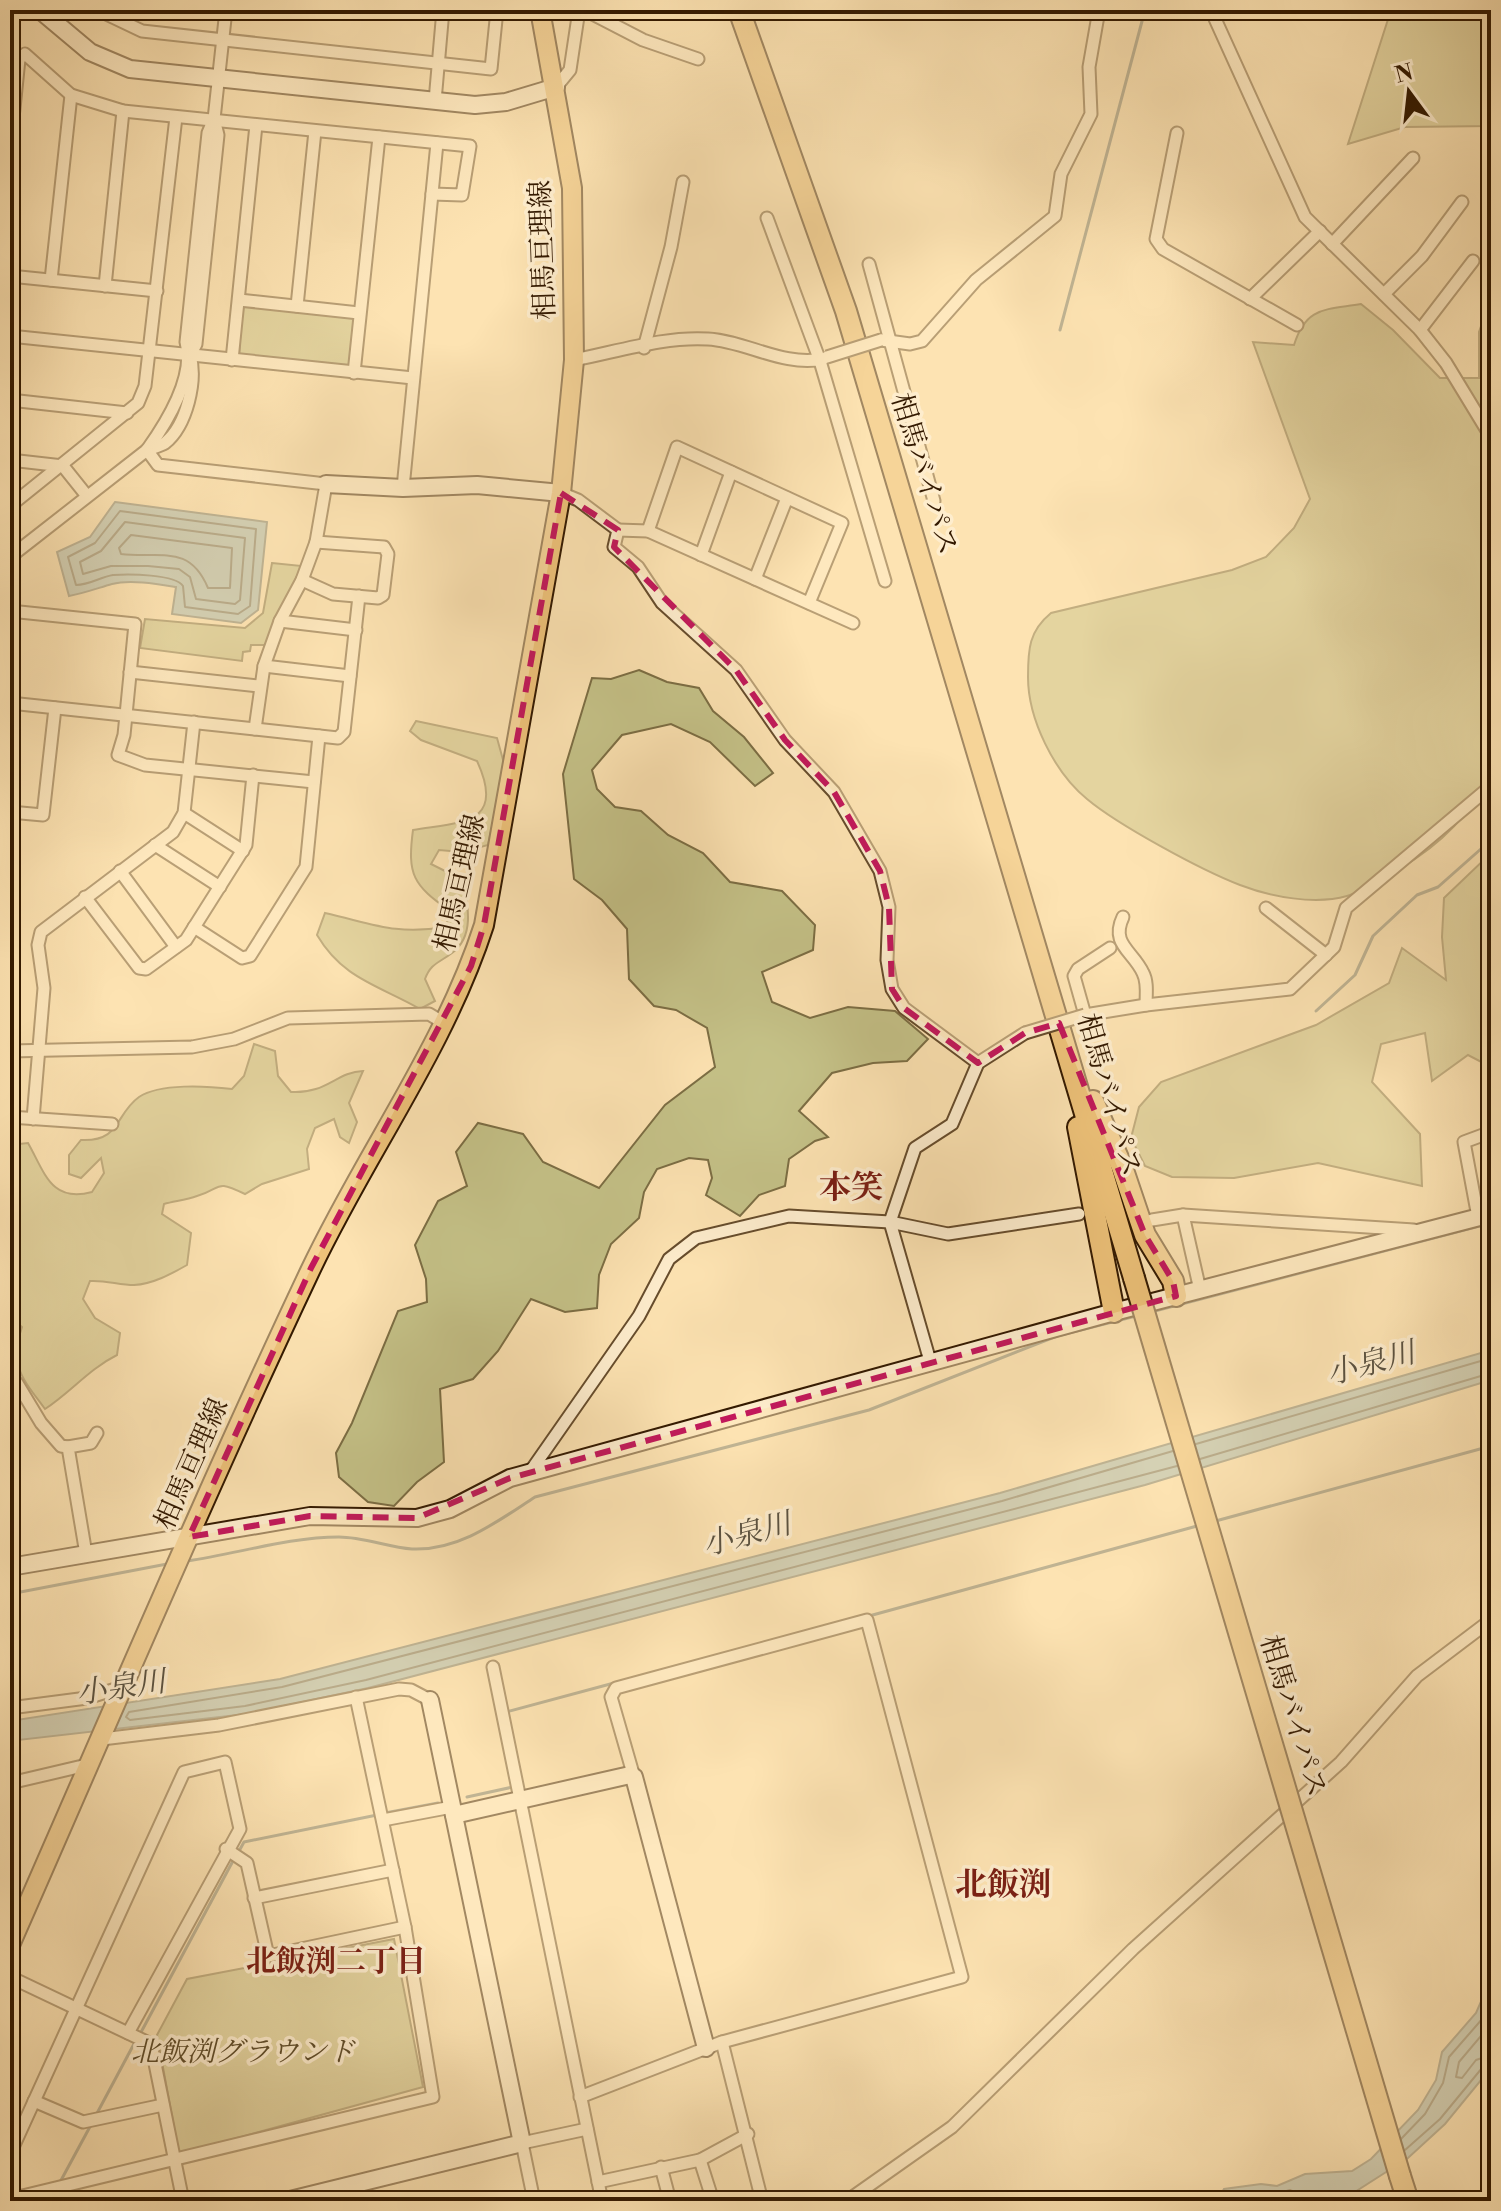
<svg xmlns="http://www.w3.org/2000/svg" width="1501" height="2211" viewBox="0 0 1501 2211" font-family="'Libre Bodoni','Noto Serif JP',serif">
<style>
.green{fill:#c5c288;stroke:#7c6e44;stroke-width:2}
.water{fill:#a4bbb7;stroke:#777a6e;stroke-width:2}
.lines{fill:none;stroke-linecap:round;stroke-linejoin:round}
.shore{stroke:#6c6a5c;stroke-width:2}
.stream{stroke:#777a6e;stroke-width:3}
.river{stroke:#a4bbb7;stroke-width:16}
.street-casing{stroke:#664c2c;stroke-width:15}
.secondary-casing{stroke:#331900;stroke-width:20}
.primary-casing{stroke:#331900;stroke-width:22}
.highway-casing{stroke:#331900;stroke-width:24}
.street{stroke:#feedcd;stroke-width:11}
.secondary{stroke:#feedcd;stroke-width:16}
.primary{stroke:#eec279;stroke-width:18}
.highway{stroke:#eec279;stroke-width:20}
.street-bridge-casing{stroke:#664c2c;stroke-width:15;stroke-linecap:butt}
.highway-bridge-casing{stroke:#331900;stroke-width:24;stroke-linecap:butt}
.street-bridge{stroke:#feedcd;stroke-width:11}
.highway-bridge{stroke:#eec279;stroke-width:20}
.marked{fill:none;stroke:#c2185b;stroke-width:6;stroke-dasharray:16 10;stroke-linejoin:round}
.labels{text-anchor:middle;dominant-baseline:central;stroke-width:7;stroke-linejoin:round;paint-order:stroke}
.street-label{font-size:28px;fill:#331900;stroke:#feedcd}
.park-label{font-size:28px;font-style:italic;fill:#5f4c29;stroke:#feedcd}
.water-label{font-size:30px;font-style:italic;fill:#5b5240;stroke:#feedcd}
.neighbourhood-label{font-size:30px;font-weight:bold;fill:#7a1f14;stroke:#feedcd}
.quarter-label{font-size:32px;font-weight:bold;fill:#7a1f14;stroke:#feedcd}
</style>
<rect width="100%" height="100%" fill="#fde3b2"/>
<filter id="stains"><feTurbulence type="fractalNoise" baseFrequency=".0025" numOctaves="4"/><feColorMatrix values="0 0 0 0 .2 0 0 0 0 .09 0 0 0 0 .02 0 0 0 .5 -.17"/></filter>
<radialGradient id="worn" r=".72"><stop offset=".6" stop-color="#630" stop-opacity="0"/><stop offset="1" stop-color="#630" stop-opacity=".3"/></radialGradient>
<g class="green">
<polygon points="1391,10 1491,10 1491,126 1405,127 1348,144"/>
<path d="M 1361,304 L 1393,330 L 1440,378 L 1479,378 L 1479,332 L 1485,315 L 1491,311 L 1491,780 C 1458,828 1431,853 1380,880 C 1369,885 1358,893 1347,896 C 1315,905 1271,897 1240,885 C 1201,870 1118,825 1087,799 C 1054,772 1028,719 1028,677 C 1028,649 1029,631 1051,613 L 1232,570 L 1266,557 L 1294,528 L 1310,499 L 1253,342 L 1294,345 C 1306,306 1326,310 1361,304 Z"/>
<polygon points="245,305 351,316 355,319 350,364 347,366 239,356 242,308"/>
<polygon points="272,563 302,566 265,645 251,645 250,651 243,652 242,661 140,648 145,619 245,628 263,613"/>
<polygon points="639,670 667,682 699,688 713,711 744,737 773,773 755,786 710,742 671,724 622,735 592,770 597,789 615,807 641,811 668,835 703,853 730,882 782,891 815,925 813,950 762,972 772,1002 810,1018 848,1007 895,1011 928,1039 907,1061 873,1063 832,1073 799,1111 828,1137 815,1141 789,1159 785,1186 759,1195 740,1216 706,1195 712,1178 708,1160 689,1158 657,1169 644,1192 639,1218 611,1244 599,1275 597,1308 565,1312 531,1299 498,1351 473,1379 440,1389 444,1462 417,1482 394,1506 368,1502 339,1477 336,1453 352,1423 398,1311 427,1302 426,1279 415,1245 438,1201 467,1186 456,1152 478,1123 523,1134 543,1162 599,1188 665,1105 715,1067 707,1028 676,1010 654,1006 629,979 627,929 602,900 574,879 563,774 592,678 611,679"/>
<path d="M 416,721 L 497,738 L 505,767 L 488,845 L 462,852 L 439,850 L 431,864 L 463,880 C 468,905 475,936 452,953 C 439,963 431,963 425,979 L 435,1001 L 420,1009 C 378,985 343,979 317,935 L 325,913 C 374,924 394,935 446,927 L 450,911 C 413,885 407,875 413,830 C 459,822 507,826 477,761 L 421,740 L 410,731 Z"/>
<polygon points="1491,853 1491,1067 1468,1055 1432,1081 1425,1033 1381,1044 1372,1082 1420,1134 1422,1186 1318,1163 1234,1178 1172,1177 1145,1166 1131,1138 1139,1107 1161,1082 1316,1025 1389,983 1402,948 1446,980 1442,937 1444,898"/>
<path d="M 254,1044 L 275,1051 L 278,1076 L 291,1092 C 327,1094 336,1072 363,1071 L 349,1103 L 357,1122 L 349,1143 L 340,1137 L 334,1119 L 315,1128 L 307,1149 L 309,1169 L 262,1184 L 245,1194 C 213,1179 224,1188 197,1196 C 186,1200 175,1201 164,1204 L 162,1214 L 191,1233 L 187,1265 C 171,1274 153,1284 134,1285 C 119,1285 106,1280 90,1281 L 83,1299 L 95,1318 L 120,1333 L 117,1355 C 89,1369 72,1391 45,1409 C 22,1378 9,1366 22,1327 L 10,1317 L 10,1145 L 28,1143 C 45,1173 51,1203 92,1192 L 104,1173 L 101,1158 L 81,1178 L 69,1174 L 69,1155 L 81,1140 C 121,1142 115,1114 139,1097 C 160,1083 207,1086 232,1089 L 244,1076 Z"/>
<polygon points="394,1939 423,2087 179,2154 157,2035 187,1979"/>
</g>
<g class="water">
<path d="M 115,502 L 267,522 L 258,610 L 241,623 L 172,614 L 176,587 C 158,584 130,579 112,584 C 98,588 85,593 69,596 L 57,552 L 90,537 Z"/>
<polygon points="1491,1350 1491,1380 1145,1485 368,1688 246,1714 10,1741 10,1721 280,1679 1000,1493"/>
<polygon points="1491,1979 1491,2068 1445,2124 1408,2158 1347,2197 1313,2194 1290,2201 1217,2201 1224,2189 1261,2184 1277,2186 1305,2174 1352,2171 1371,2159 1418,2110 1436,2080 1442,2052 1476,2013"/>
</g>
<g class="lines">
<g class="shore">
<path d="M 120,511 L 256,529 L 250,606 L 238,614 L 185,607 L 183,586 C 175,574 129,574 113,575 C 100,577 90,585 76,585 L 68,557 L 95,543 Z"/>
<polygon points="125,522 245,538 240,600 235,604 196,599 190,577 179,569 148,566 111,566 83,574 80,562 101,551"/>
<path d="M 131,535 L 232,548 L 230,588 L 208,588 C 189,543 160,559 121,554 L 119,548 Z"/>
<polyline points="1196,1444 1491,1358"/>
<polyline points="1173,1451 1002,1501 282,1687 129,1712 126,1717 130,1720 245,1706 366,1680 1177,1466"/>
<polyline points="1200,1459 1491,1373"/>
<polyline points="1491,2024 1459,2062 1456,2077 1462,2078 1476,2060 1491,2055"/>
<polyline points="1401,2139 1425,2114 1443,2083 1449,2057 1483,2018 1491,1994"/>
<polyline points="1405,2150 1440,2119 1482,2068 1491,2065"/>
<path d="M 1226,2201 C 1242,2186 1271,2197 1290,2190 L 1294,2192 L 1293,2201"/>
</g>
<g class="stream">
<polyline points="1060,330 1145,10"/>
<polyline points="1316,1011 1355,975 1373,936 1417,895 1438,887 1491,840"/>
<polyline points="1151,1312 1491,1223"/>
<polyline points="1212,1522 1491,1446"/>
<path d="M 187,1561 C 237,1554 288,1537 339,1537 C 363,1537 388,1547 412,1549 C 459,1551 498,1521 535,1497 L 869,1410 L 1057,1336 L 1136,1316"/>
<polyline points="10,1594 167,1564"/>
<polyline points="869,1616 1197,1526"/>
<polyline points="506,1712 614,1683"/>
<polyline points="467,1797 513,1787"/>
<polyline points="385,1813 438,1803"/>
<polyline points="238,1853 244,1842 377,1815"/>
<polyline points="139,2036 234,1859"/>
<polyline points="95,2117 135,2042"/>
<polyline points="59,2184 92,2123"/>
</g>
<polyline class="river" points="1313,2201 1349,2186"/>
<defs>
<g id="street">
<polyline points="98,10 142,31 491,69 497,10"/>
<polyline points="585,10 643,40 698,59"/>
<polyline points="1211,10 1305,217 1420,330 1446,363 1491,437"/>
<polyline points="556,87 570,70 579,10"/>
<polyline points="435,101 443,10"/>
<polyline points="1177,133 1156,239 1163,249 1297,325"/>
<polyline points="10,148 19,59 25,54 71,95 123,111 470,146 462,195 432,194"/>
<polyline points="767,218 820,361 885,581"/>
<polyline points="1332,244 1413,158"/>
<polyline points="869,264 934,501"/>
<polyline points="10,276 157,291"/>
<polyline points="51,280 71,95"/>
<polyline points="105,286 123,111"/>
<polyline points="1384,294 1422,256 1462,202"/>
<polyline points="1250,299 1320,231"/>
<polyline points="239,300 359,313"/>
<polyline points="297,306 315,131"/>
<polyline points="1420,330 1473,261"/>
<polyline points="10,336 413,378"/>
<polyline points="881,340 910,344 922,341 976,280 1055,216 1061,174 1091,114 1089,67 1099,10"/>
<polyline points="644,348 671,247 683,182"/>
<polyline points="232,360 256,125"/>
<path d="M 574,360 C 616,352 665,336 708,339 C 746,341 783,367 823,359"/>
<polyline points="354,373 379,137"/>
<polyline points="10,400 127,413"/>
<path d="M 147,450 C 167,422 195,377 186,342 L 208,133 L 214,119 L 226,10"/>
<polyline points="10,460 63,466 87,496"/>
<polyline points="403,488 437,143"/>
<polyline points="561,493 578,500 618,530 614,547 638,567 662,603 736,670 785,740 834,792 880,871 889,907 887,960 892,989 904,1008 978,1063"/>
<polyline points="10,506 138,403 145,386 176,117"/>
<polyline points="618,530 648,531 853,623"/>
<polyline points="648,531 677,447 842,523 809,603"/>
<polyline points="701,555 731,472"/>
<path d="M 10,557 L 147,450 C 152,448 160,446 165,443 C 187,425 197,381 190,355 L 196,344 L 218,135 L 214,119"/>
<polyline points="755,579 787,498"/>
<polyline points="302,580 333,594 378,598 383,595 388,554 384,547 316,542"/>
<polyline points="10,611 135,624 124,735 118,755 145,765 314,782"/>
<polyline points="280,621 356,630"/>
<polyline points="264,666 350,676"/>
<polyline points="130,672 259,686"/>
<polyline points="10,703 255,729 264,666 280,621 302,580 316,542 326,484 158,465 147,450"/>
<polyline points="255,729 338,738 344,732 359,596"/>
<polyline points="10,812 43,815 55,708"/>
<polyline points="184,813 243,851"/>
<polyline points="155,845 220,887"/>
<polyline points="120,871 176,947"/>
<polyline points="85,897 139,968 146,969 186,940 246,845 253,775"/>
<polyline points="1266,908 1326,955"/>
<path d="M 1123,917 C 1110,944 1133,951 1143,973 C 1148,982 1146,995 1146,1005"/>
<polyline points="194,927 242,958 250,956 306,867 319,736"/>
<polyline points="1110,948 1078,969 1074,976 1085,1015 1146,1005 1290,989 1334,947 1346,908 1491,786"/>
<polyline points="10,1051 192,1047 234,1039 288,1018 429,1014 444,1023"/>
<polyline points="10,1117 112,1124"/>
<polyline points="33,1119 44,988 38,945 41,932 173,832 184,813 194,722"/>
<polyline points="1183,1215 1200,1290"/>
<polyline points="1478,1217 1464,1142 1491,1132"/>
<polyline points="1152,1220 1183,1215 1414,1230"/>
<polyline points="930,1361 890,1222 915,1148 952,1124 978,1063 1025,1033"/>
<polyline points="17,1383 41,1423 61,1446 68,1447"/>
<polyline points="530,1472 639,1316 669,1259 696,1238 789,1216 890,1222 948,1234 1079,1214"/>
<polyline points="86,1554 68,1447 91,1443 97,1433"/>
<polyline points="493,1667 602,2201"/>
<polyline points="10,1708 87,1698 122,1687"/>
<polyline points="102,1739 219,1725 399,1689 411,1690 430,1700"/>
<polyline points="10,1783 91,1764"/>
<polyline points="383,1820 452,1807"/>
<polyline points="226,1849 247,1863 268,1956 405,1927"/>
<polyline points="254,1898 393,1870"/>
<polyline points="10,1977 151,2044 183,2201"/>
<polyline points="722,2042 762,2201"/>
<polyline points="580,2097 722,2042 962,1977 867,1620 616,1688 611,1697 634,1777"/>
<polyline points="34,2101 83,2122 163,2105"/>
<polyline points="10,2154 184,1772 225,1762 240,1829 128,2033"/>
<polyline points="700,2160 713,2201"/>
<polyline points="661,2167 670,2201"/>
<polyline points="598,2182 700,2160 748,2134"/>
<polyline points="10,2199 433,2097 405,1927 356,1697"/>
<polyline points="534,2201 522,2143 587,2129"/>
<polyline points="847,2201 952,2127 1133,1949 1341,1762 1417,1676 1491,1620"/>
</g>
<g id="secondary">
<polyline points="40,10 90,52 130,69 475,105 506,102 556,87"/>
<polyline points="326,484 403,488 477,485 561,493"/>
<polyline points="10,1567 310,1516 417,1518 450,1509 510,1478 1114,1312 1491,1214"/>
<polyline points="454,1815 630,1775 634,1777 706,2048"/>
<polyline points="286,2201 522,2143 430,1700"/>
</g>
<path id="primary" d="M 10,1945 C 109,1720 205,1493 310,1271 C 365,1154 444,1049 484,925 L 561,493 L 574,360 L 572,188 L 540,10"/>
<g id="highway">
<polyline points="739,10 846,311 1134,1278"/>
<polyline points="1093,1101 1122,1167 1145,1235 1173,1281 1176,1296"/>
<polyline points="1078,1127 1114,1312"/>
<polyline points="1400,2176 1408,2201"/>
</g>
</defs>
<use href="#street" class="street-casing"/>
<use href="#secondary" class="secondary-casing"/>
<use href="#primary" class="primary-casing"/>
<use href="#highway" class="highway-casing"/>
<use href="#street" class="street"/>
<use href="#secondary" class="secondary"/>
<use href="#primary" class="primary"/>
<use href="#highway" class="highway"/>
<defs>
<g id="street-bridge">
<polyline points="827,357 881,340"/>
<polyline points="1025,1033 1085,1015"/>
</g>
<polyline id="highway-bridge" points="1134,1278 1400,2176"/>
</defs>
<use href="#street-bridge" class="street-bridge-casing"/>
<use href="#highway-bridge" class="highway-bridge-casing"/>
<use href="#street-bridge" class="street-bridge"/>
<use href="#highway-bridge" class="highway-bridge"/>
</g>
<path d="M0 0H1501V2211H0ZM 561,493 L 618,530 L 614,547 L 736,670 L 785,740 L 834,792 L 880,871 L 889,907 L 892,989 L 904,1008 L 978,1063 L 1025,1033 L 1059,1023 L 1145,1235 L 1173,1281 L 1176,1296 L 510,1478 L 417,1518 L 310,1516 L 189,1537 L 311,1268 L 471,966 L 484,925 Z" fill="#fde3b2" fill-opacity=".55" fill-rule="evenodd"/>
<path class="marked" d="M 561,493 L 618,530 L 614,547 L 736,670 L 785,740 L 834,792 L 880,871 L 889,907 L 892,989 L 904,1008 L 978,1063 L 1025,1033 L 1059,1023 L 1145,1235 L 1173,1281 L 1176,1296 L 510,1478 L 417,1518 L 310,1516 L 189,1537 L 311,1268 L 471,966 L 484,925 Z"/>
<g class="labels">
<g class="street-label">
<text transform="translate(543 250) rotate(-92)">相馬亘理線</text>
<text transform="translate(924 474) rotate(73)">相馬バイパス</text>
<text transform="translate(460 883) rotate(-77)">相馬亘理線</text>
<text transform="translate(1109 1095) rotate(74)">相馬バイパス</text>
<text transform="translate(192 1464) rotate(-66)">相馬亘理線</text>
<text transform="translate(1293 1716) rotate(73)">相馬バイパス</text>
</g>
<g class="park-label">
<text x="243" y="2052">北飯渕グラウンド</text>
</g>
<g class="water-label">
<text transform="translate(1371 1364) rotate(-15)">小泉川</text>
<text transform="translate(747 1535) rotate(-15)">小泉川</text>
<text transform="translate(121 1688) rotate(-8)">小泉川</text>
</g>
<g class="neighbourhood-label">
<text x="336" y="1962">北飯渕二丁目</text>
</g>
<g class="quarter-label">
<text x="851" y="1188">本笑</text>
<text x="1003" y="1885">北飯渕</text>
</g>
</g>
<rect width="1501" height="2211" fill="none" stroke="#fde3b2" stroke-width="40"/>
<rect x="12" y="12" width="1477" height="2187" fill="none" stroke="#331900" stroke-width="4"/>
<rect x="20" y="20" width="1461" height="2171" fill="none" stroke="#331900" stroke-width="2"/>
<g transform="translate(1409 92) rotate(345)" stroke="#feedcd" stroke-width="6" paint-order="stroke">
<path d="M0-6L14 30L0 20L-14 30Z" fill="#331900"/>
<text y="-12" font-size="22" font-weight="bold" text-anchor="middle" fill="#331900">N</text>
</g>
<rect width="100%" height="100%" filter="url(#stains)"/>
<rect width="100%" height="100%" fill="url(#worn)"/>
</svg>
